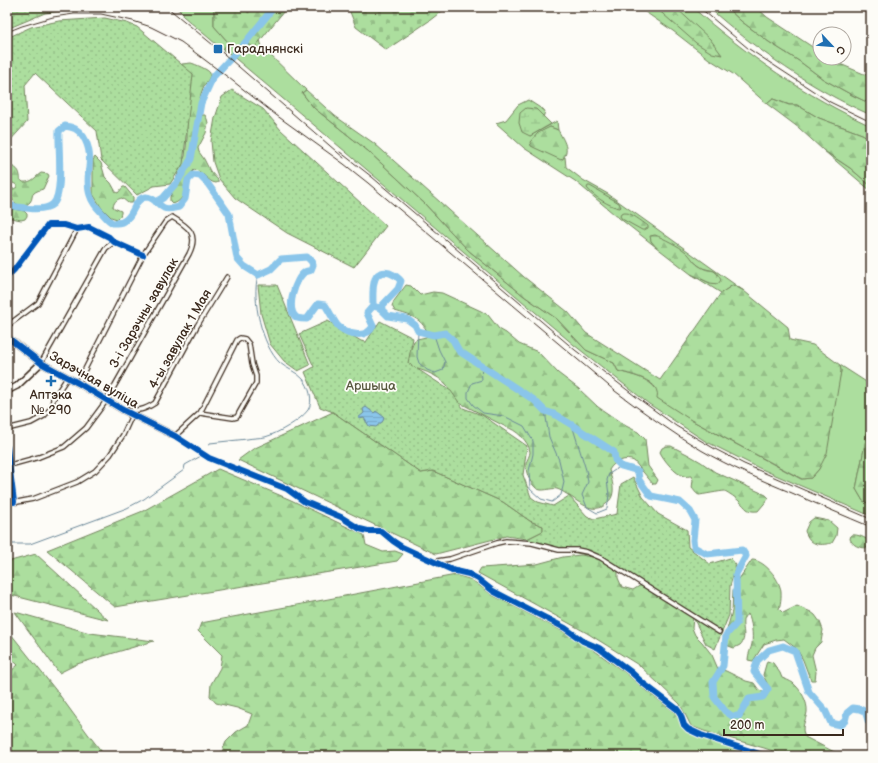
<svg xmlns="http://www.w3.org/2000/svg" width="878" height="763" viewBox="0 0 878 763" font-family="'Balsamiq Sans',sans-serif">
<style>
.grass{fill:#acde9e;stroke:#74845e}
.forest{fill:url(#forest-firs);stroke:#74845e}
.wetland{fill:url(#wetland-marsh);stroke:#74845e}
.cemetery{fill:url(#cemetery-stones);stroke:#74845e}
.garden{fill:url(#garden-dots);stroke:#74845e}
.water{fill:url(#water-rules);stroke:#6a8798}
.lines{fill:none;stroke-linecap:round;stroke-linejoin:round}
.stream{stroke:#6a8798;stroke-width:1}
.river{stroke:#8ac5ea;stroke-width:7}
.street-casing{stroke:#3b2a1e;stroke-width:6}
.secondary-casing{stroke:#3b2a1e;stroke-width:8}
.street{stroke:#fdfcf7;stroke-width:3.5}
.secondary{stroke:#fdfcf7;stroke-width:5}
.rail{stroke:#3b2a1e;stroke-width:1}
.cycleway-casing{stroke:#fdfcf7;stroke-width:8}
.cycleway{stroke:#0057b8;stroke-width:6}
.poi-dot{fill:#1f6fb2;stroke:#fdfcf7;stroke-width:1.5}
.labels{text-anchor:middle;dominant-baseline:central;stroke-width:3.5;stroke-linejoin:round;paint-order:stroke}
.poi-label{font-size:13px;fill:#3b2a1e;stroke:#fdfcf7;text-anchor:start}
.street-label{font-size:13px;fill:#3b2a1e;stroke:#fdfcf7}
.park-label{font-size:13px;fill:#57573e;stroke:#fdfcf7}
</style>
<defs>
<pattern id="forest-firs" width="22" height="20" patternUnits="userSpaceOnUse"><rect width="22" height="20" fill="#acde9e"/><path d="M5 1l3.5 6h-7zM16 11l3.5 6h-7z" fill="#95bf88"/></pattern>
<pattern id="wetland-marsh" width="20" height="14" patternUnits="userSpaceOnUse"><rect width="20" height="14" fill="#acde9e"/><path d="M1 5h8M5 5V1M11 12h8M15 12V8" fill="none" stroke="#95bf88"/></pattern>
<pattern id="cemetery-stones" width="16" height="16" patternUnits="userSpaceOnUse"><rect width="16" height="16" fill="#acde9e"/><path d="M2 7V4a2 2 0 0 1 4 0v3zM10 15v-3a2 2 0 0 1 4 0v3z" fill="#95bf88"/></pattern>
<pattern id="garden-dots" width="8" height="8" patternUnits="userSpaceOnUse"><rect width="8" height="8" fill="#acde9e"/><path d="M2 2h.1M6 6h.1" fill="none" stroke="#95bf88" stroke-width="1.8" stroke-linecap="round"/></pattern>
<pattern id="water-rules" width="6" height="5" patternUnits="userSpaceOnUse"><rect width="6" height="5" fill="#8ac5ea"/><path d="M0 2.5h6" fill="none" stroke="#78a9c8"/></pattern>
</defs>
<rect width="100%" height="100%" fill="#fdfcf7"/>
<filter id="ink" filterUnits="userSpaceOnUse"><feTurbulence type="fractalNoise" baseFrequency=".025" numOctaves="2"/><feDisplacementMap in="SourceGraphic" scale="8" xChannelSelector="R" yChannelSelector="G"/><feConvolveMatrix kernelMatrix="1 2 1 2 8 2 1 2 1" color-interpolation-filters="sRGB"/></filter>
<g filter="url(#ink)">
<g class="grass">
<polygon points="175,7 214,7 214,26 228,42 223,50 183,16 184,14"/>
<path d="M 638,7 L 692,7 C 746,55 806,96 871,126 L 871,139 L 862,134 L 819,118 L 797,105 L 790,105 L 773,99 L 767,104 L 733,74 L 709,59 L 673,31 Z"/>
<path d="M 708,7 L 726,7 L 741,21 L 769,42 L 799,61 L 823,79 L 852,95 L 871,104 L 871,115 C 813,90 755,49 708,7 Z"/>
<path d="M 260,40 L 262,47 L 306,90 L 302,93 L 314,108 L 368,151 L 424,203 L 468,250 L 524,296 L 557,319 L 586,350 L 614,363 L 618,371 C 634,376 647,377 657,390 L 691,420 L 801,479 L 811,478 L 819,469 L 841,371 L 840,365 L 871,385 L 871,414 L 856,489 L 863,501 L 871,504 L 871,516 L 759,468 L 705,441 L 649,404 L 574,345 L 230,54 L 243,43 L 255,46 Z"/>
<polygon points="528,100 545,111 543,118 535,109 530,136 557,121 558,130 550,127 561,160 565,157 566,167 583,180 608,194 744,291 733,285 721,293 691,274 710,283 717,273 714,271 702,268 693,261 686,252 651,241 656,247 614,214 575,181 524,148 496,123 506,120 518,105"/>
<polygon points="823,150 850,168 871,186 871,191"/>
</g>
<g class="forest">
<polygon points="214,7 247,7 248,13 256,7 312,7 284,11 255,47 243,43 230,54 223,50 228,42 214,26"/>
<polygon points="655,7 675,7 710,39 722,55 712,53 696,43"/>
<polygon points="726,7 756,7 767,17 820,52 820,58 828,58 833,61 871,77 871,104 852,95 823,79 799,61 769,42 741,21"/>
<path d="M 191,63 C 195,64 209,70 210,73 C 211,78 205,83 203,88 C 200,95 199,104 197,113 L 199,116 L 203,115 L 205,115 L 207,119 L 208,123 L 206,133 L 198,148 L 199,152 L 204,159 L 210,171 L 218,180 L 218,182 L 216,183 C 207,182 204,171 194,170 C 191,173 188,177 186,181 C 184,191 185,200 173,204 L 170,201 L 170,197 L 179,170 L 185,156 L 187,138 L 187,123 L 181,66 L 182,64 Z"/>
<path d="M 306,90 L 335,116 L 375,144 L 524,277 L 568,312 L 586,333 L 660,380 L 721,293 L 733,285 L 744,291 L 788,327 L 790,340 L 813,345 L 840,365 L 841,371 L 827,453 L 819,469 L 811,478 L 802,479 L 691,420 L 657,398 C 657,396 658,394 657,392 C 655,379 629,374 618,371 L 614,363 L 586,350 L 557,319 L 524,296 L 468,250 L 424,203 L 368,151 L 314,108 L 302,93 Z"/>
<polygon points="773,99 789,105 797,105 819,118 862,134 871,139 871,186 850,168 823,150 799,128 767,104"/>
<path d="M 550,127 L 558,130 C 563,139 572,152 561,160 L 535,148 L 531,146 L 530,142 L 538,133 Z"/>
<path d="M 95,157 L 101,163 L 105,177 L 111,183 L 116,192 L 118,193 L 123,187 L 125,187 L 133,197 L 133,201 L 132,203 L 128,203 L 122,198 C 117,199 115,201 113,206 L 114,208 L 121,211 L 121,213 L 120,216 L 117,219 L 111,217 L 101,207 L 93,194 L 93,160 Z"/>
<path d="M 7,165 C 14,167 19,168 20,176 C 21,181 19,178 23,182 C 32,183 35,177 41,173 L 48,174 L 49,176 L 43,189 C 40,190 36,191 34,193 C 31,195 33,199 30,202 C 20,212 12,200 7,192 L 9,189 L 14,189 L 17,187 L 17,185 L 13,183 L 7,183 Z"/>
<path d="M 588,186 L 590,186 L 619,203 L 621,207 L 620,208 C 610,207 593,196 587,188 Z"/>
<polygon points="7,208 24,211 27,214 27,216 25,219 21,220 7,217"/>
<path d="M 623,213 C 625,213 629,213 630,214 C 632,214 647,225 648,226 L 648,228 L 644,230 L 642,230 L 622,219 L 620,216 L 621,214 Z"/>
<path d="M 655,235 C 663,238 679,246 686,252 C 691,256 694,264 701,267 C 712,274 713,265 721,280 L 718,284 L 710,283 L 691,274 L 656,247 L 651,241 L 650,236 Z"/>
<path d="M 406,285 L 411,286 L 420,295 L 433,292 L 442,293 L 481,311 L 488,315 L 499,329 L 506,333 L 519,344 L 538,352 L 558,373 L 579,389 L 598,407 L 626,426 L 638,432 L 645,439 L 648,466 L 658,480 L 656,484 L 653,484 L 634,461 C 626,457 614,461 609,470 C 612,480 617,494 608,502 C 606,504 602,508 598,508 C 585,511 569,493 557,489 C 551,487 542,493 536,488 C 530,483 525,472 526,463 C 527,460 530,455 530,452 C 529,441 515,429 506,427 L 464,405 L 453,401 L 448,389 L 448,386 C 437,374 419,368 402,366 L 400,363 L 411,349 L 414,341 L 417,339 L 426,337 L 428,333 C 420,317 411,316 395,311 L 392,306 L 394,301 Z"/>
<polygon points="333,412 421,473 433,471 503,502 530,521 543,526 543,531 527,539 506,536 436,554 238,460 253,449"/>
<polygon points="871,414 871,504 863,501 856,489"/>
<path d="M 666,446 L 671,446 L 687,454 L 701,462 L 715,472 L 766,495 L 769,498 L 758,511 C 746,512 747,508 739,501 C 735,497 730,494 725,491 C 721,491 701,495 699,495 C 696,494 694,490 692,488 L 693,480 L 691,476 C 689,476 686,477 684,476 C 676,475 663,459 660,452 L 662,448 Z"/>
<polygon points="218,469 291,500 364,535 366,545 383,552 395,551 403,554 397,561 115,607 47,550 143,511"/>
<path d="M 814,518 L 829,521 L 837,528 L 836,536 L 832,543 C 818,546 810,545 805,531 L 809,522 Z"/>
<path d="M 851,535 C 859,534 864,538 871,541 L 871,548 C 863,548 854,548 850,539 Z"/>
<polygon points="36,554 108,620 7,594 7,562"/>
<path d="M 581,555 L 598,558 L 618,570 L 618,578 L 622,587 L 633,590 L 641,585 L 693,617 L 692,628 L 695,635 L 702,642 L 712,655 L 718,669 L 726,671 L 746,681 L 754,683 L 759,690 L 764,692 L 769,687 L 763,675 L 767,661 L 773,663 L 780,673 L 782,678 C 785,679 790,681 793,683 C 801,690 808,702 807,712 C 806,721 800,727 805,737 L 842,756 L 788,756 L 764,748 L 704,731 L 691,726 L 680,704 L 640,666 L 587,633 L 478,573 L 481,568 L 537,564 L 563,557 Z"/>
<path d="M 752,560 C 763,560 777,576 780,587 C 782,593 781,602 779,609 L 783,613 L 797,606 L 811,612 L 815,615 L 820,622 L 823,630 L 821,642 L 815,648 L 812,655 L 816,672 L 815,680 L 811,680 L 809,676 L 803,660 L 797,649 L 784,639 L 776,640 L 764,644 L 753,661 L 748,660 C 748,654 751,649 752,644 C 753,635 752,622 748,614 C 736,620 750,636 740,645 C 738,646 736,647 734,648 L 726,645 L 724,641 L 732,611 L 733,590 L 737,582 Z"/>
<polygon points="456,575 472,580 492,595 564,632 595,651 627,674 645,690 672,710 679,717 684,730 689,733 756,756 220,756 226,742 236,732 248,725 252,714 237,708 216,703 210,696 211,684 220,668 222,655 198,631 201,623"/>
<polygon points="15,612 90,633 154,641 77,664 59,673"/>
<polygon points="7,629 58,693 88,734 105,756 7,756 7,678 11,671 18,665 7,655"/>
</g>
<polygon class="wetland" points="526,108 536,109 551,124 530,136 522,132 519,123 520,113"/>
<polygon class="cemetery" points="348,7 447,7 429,21 386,50 356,27"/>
<g class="garden">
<polygon points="7,7 94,7 45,13 7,29"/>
<polygon points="105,18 127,23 137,27 193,74 183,164 170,184 154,186 137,195 101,160 97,131 35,73 25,85 27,122 7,144 7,38 31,27 59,21"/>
<polygon points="232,90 263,109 281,130 386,226 354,267 287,233 235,198 219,179 213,162 211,141 215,118 222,97"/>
<polygon points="258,285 277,285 310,365 298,371 284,361 270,344 261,314"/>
<polygon points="328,321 361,341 366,342 380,321 413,338 408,363 451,391 463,408 482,415 527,446 523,475 531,497 538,502 553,506 569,496 587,516 594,519 617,514 621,484 633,477 643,497 658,514 687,530 688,547 710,564 730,558 736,565 730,586 729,615 715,649 706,644 693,617 604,558 531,545 527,539 543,531 543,526 530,521 503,502 433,471 421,473 333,412 320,407 305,372 314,367 299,334"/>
</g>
<polygon class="water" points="366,407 374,413 376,411 384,417 383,421 376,427 369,426 364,418 359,419 358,418 364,413 363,409"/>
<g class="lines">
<g class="stream">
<polyline points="418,331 417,357 419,363 427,370 435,373 443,370 445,362 439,350 434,335"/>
<polyline points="481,365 482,380 472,383 468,392 468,398 473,405 483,413 504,416 524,426 533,441 533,454 529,471 530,489 541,499 552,502 561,495 564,482 559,460 549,437 545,411"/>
<polyline points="572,425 586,470 588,482 582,495 587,507 597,513 607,509 609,495 607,480 609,474 621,466"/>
<path d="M 209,445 L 210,443 C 222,442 235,440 247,439 C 252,438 259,438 265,437 C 277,434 301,420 308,410 C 314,401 309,386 303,379 C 297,372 287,369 280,363 C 262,346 251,299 258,275"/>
<polyline points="7,544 30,544 127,508 144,499 184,470 185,465 201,456"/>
</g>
<g class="river">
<polyline points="156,202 163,198 178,181 191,159 201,103 213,77 245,43 274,7"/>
<path d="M 7,205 C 18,207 43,213 53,204 C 64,194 58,146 59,131 L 65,126 C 73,127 78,129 83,136 C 97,158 83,175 90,195 C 92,202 97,208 102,213 C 105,216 108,221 113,223 C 115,223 120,223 122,222 C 135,217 133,198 146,197 C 155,197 157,205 164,208 C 168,210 174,208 179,207 L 185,199 L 188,180 L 193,175 L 200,176 L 208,184 L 229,214 L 237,258 L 244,266 L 258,275 L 271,269 L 281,259 L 307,257 L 311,261 L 313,265 L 311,270 C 309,271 307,271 305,272 C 295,278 285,310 297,318 C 300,319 303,319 307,319 L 318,304 L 325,305 C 329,310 335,324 339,327 C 349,335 367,339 373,326 L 367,313 L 373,306 L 380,308 L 388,316 L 407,319 L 415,325 L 418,331 L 434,335 L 445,333 L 453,340 L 459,351 L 534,400 L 545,411 L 554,414 L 572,425 L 614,452 L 615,460 L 621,466 L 638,471 L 639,480 L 651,496 L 680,502 L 690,511 L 695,520 L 693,540 L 694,547 L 707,554 L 742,550 L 746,556 L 736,574 L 737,623 L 726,635 L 723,666 L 713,682 L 714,697 L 725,711 L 732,716 L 739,716 L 749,699 L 763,697 L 768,689 L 754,672 L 757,661 L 769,650 L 783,646 L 795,651 L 809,692 L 825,710 L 831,723 L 840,725 L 845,721 L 847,713 L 853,708 C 872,710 863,716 871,726"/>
<path d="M 373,306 C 373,298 372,286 375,279 C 378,271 387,271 394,275 C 397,276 399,279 401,281 L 398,289 L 380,308"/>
</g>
<defs>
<g id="street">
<polyline points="7,277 14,270 48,225 64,225 77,229 89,227 109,237 114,242 143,255"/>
<polyline points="7,326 38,303 77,229"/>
<polyline points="41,363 106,248 114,242"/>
<path d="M 126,410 C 139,411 144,410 155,403 L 197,326 L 227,277"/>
<polyline points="200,413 233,418 237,417 239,413 256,383 256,376 252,364 249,344 245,339 240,338 237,340 200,413 175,436 209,458 287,489 305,502 341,517 360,529 368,531 381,531 393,541 402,547 452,570 469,574 478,579 493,591 565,628 583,641 599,648 631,672 644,684 677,709 680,713 684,725 688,729 701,735 766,756"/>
<polyline points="7,429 31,423 44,416 52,407 53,399 67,378"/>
<polyline points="7,447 14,502"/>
<path d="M 7,467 L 10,465 L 39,457 L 64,447 L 86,428 L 106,401 L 189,254 C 199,234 189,227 172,217 L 166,221 L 143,255 L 78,383"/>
<polyline points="7,504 33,499 77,482 95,471 110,455 123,435 132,415"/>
<polyline points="437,561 450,559 497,543 506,541 532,543 559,550 577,550 587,552 601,558 719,632"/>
</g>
<g id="secondary">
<polyline points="7,337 41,363 78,383 123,410 175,436"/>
<polyline points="7,391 17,386 41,363"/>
</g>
</defs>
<use href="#street" class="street-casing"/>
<use href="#secondary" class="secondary-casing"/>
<use href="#street" class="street"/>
<use href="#secondary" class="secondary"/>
<g class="rail">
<polyline points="167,7 224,54 344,158"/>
<polyline points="699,7 749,49 830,102 871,122"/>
<path d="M 7,32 L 22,26 L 53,17 L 74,14 L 101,14 L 133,21 L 151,27 L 181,42 L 229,78 L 276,115 L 344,164 L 368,183 L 615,391 C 643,412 671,432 701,450 C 730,467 761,480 792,493 C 819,505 845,516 871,527"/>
<polyline points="340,152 372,177 575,350 639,399 676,426 715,449 744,464 871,519"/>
</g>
<defs>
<g id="cycleway">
<polyline points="7,277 14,270 48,225 64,225 77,229 89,227 109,237 114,242 143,255"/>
<polyline points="7,337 41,363 78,383 123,410 175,436 209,458 287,489 305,502 341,517 360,529 368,531 381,531 393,541 402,547 452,570 469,574 478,579 493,591 565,628 583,641 599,648 631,672 644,684 677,709 680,713 684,725 688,729 701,735 766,756"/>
<polyline points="7,447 14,502"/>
</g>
</defs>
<use href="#cycleway" class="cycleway-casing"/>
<use href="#cycleway" class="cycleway"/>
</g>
</g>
<g class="poi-dot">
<rect x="213" y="44" width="10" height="10" rx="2"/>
<path d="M49 375h4v4h4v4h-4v4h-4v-4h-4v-4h4z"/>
</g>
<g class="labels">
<g class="poi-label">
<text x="227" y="49">Гараднянскі</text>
<text x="51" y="395" text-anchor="middle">Аптэка<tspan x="51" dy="15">№ 290</tspan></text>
</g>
<g class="street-label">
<text transform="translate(144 313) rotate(-60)">3-і Зарэчны завулак</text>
<text transform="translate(180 339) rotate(-60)">4-ы завулак 1 Мая</text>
<text transform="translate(94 380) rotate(30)">Зарэчная вуліца</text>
</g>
<g class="park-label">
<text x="371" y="386">Аршыца</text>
</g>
</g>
<rect width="878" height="763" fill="none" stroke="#fdfcf7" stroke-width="24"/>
<rect x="12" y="12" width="854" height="739" fill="none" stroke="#3b2a1e" stroke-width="1.5" filter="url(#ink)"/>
<g transform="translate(832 46) rotate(116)"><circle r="19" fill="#fdfcf7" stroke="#afa8a0"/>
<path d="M0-3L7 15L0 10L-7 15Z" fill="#1f6fb2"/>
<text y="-6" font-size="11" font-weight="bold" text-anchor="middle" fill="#3b2a1e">С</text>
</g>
<path d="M724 729v6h119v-6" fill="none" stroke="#3b2a1e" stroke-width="2"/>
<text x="730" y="729" font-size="12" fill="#3b2a1e" stroke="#fdfcf7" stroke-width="3" paint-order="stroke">200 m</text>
</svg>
